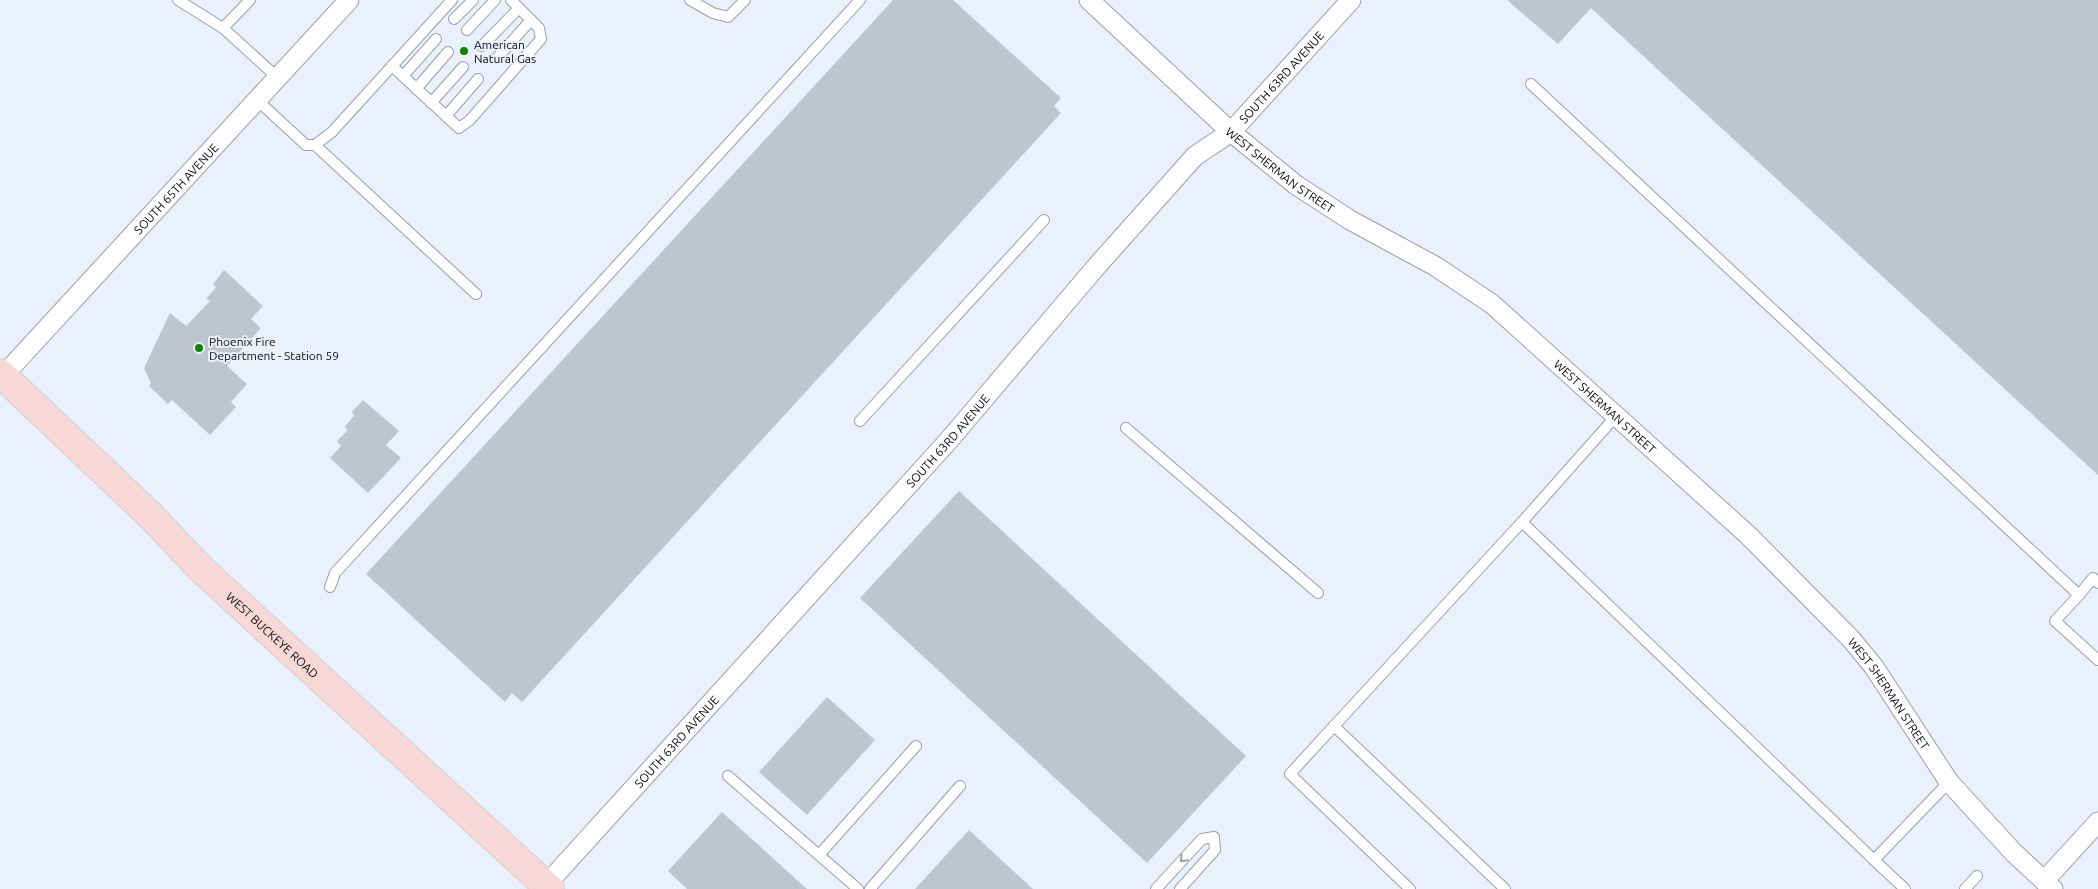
<svg xmlns="http://www.w3.org/2000/svg" width="2098" height="889" viewBox="0 0 2098 889" font-family="Ubuntu,sans-serif">
<style>
.building{fill:#bec5cf}
.lines{fill:none;stroke-linecap:round;stroke-linejoin:round}
.lane-casing{stroke:#989fa8;stroke-width:12}
.street-casing{stroke:#989fa8;stroke-width:21}
.primary-casing{stroke:#cececf;stroke-width:30}
.lane{stroke:#fff;stroke-width:10}
.street{stroke:#fff;stroke-width:19}
.primary{stroke:#f8d8d7;stroke-width:28}
.oneway{stroke:#9d9e9f}
.poi-dot{fill:#108602;stroke:#eaf1fc;stroke-width:2}
.labels{text-anchor:middle;dominant-baseline:central;stroke-width:4;stroke-linejoin:round;paint-order:stroke}
.poi-label{font-size:12px;fill:#090c0f;stroke:#eaf1fc;text-anchor:start}
.street-label{font-size:12px;fill:#090c0f;stroke:#eaf1fc}
</style>
<rect width="100%" height="100%" fill="#eaf1fc"/>
<g class="building">
<polygon points="893,0 953,0 1061,98 1054,106 1061,113 522,702 512,693 505,702 366,574"/>
<polygon points="1507,0 2098,0 2098,475 1591,8 1558,44"/>
<polygon points="224,270 263,306 251,319 261,328 227,366 247,384 231,402 236,407 210,435 172,400 168,404 149,386 151,383 144,368 170,313 186,326 210,301 206,299 216,287 213,284"/>
<polygon points="363,400 399,431 386,445 401,458 368,493 330,458 341,446 337,441 347,431 345,426 354,416 352,412"/>
<polygon points="959,491 1246,756 1147,863 860,598"/>
<polygon points="827,697 875,740 807,815 759,772"/>
<polygon points="722,812 807,889 687,889 668,871"/>
<polygon points="969,830 1033,889 915,889"/>
</g>
<g class="lines">
<defs>
<g id="lane">
<polyline points="178,0 223,28"/>
<polyline points="250,0 223,28 278,78"/>
<polyline points="690,0 713,13 728,17 745,0"/>
<polyline points="454,19 473,0"/>
<polyline points="467,30 495,0"/>
<polyline points="482,46 519,8"/>
<polyline points="496,59 531,20"/>
<polyline points="392,66 459,128 470,120 541,39 539,28 511,0"/>
<polyline points="403,76 436,39"/>
<polyline points="1531,84 2079,595 2093,578 2098,583"/>
<polyline points="416,89 448,52"/>
<polyline points="257,100 306,145 315,145 332,132 452,0"/>
<polyline points="431,103 463,67"/>
<polyline points="446,116 478,79"/>
<polyline points="315,145 476,294"/>
<polyline points="1616,416 1522,522 1874,860 1949,782"/>
<polyline points="860,421 1044,220"/>
<polyline points="1126,428 1318,593"/>
<polyline points="330,587 335,573 860,0"/>
<polyline points="2079,595 2055,621 2098,660"/>
<polyline points="1334,726 1290,774 1410,889"/>
<polyline points="728,776 858,889"/>
<polyline points="819,855 916,746"/>
<polyline points="1874,860 1905,889"/>
<polyline points="870,889 960,786"/>
<polyline points="1156,889 1202,839 1214,837 1215,850 1180,889"/>
<polyline points="1505,889 1334,726 1522,522"/>
<polyline points="1965,889 1977,876"/>
</g>
<g id="street">
<path id="s1" d="M 1089,0 L 1231,132 L 1296,185 L 1350,220 L 1435,266 L 1492,304 L 1749,536 L 1851,639 L 1874,667 L 1949,782 L 2014,853 L 2053,889"/>
<path id="s2" d="M 3,376 L 349,0"/>
<polyline points="2044,881 2098,822"/>
<path id="s3" d="M 546,885 L 949,440 L 1096,267 L 1195,156 L 1231,132 L 1351,0"/>
</g>
<g id="primary">
<path id="s4" d="M 0,373 L 152,517 L 200,568 L 550,889"/>
</g>
</defs>
<use href="#lane" class="lane-casing"/>
<use href="#street" class="street-casing"/>
<use href="#primary" class="primary-casing"/>
<use href="#lane" class="lane"/>
<use href="#street" class="street"/>
<use href="#primary" class="primary"/>
</g>
<defs><path id="oneway-chevron" d="M-2-3.5L2.5 0L-2 3.5" fill="none" stroke-width="1.6" stroke-linecap="round" stroke-linejoin="round" transform="scale(1.25)"/></defs>
<use class="oneway" href="#oneway-chevron" transform="translate(1183 859) rotate(133)"/>
<g class="poi-dot">
<circle cx="464" cy="51" r="5"/>
<circle cx="199" cy="348" r="5"/>
</g>
<g class="labels">
<g class="poi-label">
<text x="474" y="44">American<tspan x="474" dy="14">Natural Gas</tspan></text>
<text x="209" y="341">Phoenix Fire<tspan x="209" dy="14">Department - Station 59</tspan></text>
</g>
<g class="street-label">
<text stroke="none"><textPath href="#s3" startOffset="1094">SOUTH 63RD AVENUE</textPath></text>
<text stroke="none"><textPath href="#s1" startOffset="256">WEST SHERMAN STREET</textPath></text>
<text stroke="none"><textPath href="#s2" startOffset="255">SOUTH 65TH AVENUE</textPath></text>
<text stroke="none"><textPath href="#s1" startOffset="660">WEST SHERMAN STREET</textPath></text>
<text stroke="none"><textPath href="#s3" startOffset="599">SOUTH 63RD AVENUE</textPath></text>
<text stroke="none"><textPath href="#s4" startOffset="378">WEST BUCKEYE ROAD</textPath></text>
<text stroke="none"><textPath href="#s1" startOffset="1065">WEST SHERMAN STREET</textPath></text>
<text stroke="none"><textPath href="#s3" startOffset="194">SOUTH 63RD AVENUE</textPath></text>
</g>
</g>
</svg>
